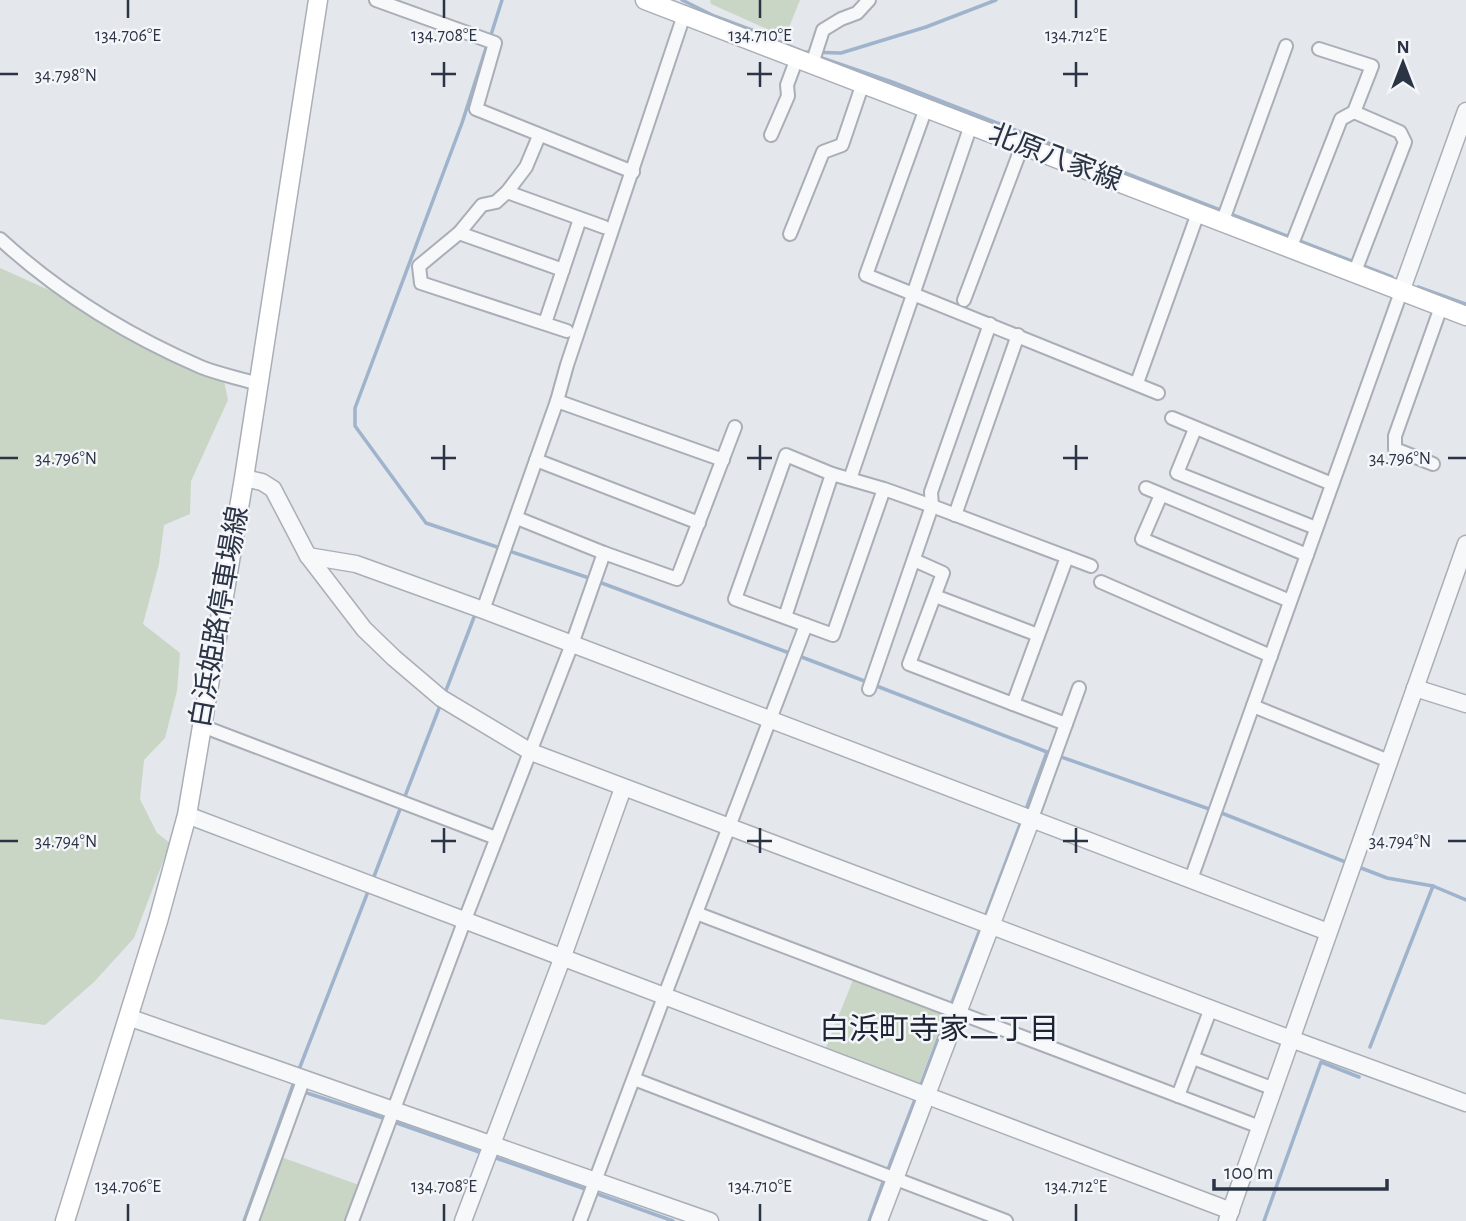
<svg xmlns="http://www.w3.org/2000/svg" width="1466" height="1221" viewBox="0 0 1466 1221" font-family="'Alegreya Sans','Noto Sans JP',sans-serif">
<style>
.green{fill:#c9d6c5}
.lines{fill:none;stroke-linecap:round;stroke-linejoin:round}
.stream{stroke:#9fb4cc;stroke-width:3.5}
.minor-casing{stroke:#a9aeb7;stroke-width:16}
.tertiary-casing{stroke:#a9aeb7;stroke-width:19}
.secondary-casing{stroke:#a9aeb7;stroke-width:21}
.minor{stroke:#f7f8fa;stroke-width:12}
.tertiary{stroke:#f7f8fa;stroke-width:16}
.secondary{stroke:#fff;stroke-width:18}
.ticks{fill:none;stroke:#2b3445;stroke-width:2.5}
.labels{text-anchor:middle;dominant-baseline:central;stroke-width:5;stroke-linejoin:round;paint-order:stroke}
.street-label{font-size:28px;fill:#2b3445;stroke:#f4f6f9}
.neighbourhood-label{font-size:30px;fill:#1d2536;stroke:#f4f6f9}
.ticks-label{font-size:18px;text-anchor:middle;fill:#2b3445;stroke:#f4f6f9;stroke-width:5;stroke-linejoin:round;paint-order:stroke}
</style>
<rect width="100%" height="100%" fill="#e4e7ec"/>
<g class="green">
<polygon points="710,0 800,0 785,37 711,4"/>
<polygon points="0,268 60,295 146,348 203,367 224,381 228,400 191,481 190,514 164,525 159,564 143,624 180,653 177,691 165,738 144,760 140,799 157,833 170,843 134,938 94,982 45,1025 0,1019"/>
<polygon points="853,980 945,1014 919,1084 825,1050"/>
<polygon points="281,1157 359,1185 346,1221 257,1221"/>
</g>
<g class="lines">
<g class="stream">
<polyline points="682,0 714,16 757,32 801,51"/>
<polyline points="490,38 502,0"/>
<polyline points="487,45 462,123 355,408 355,426 426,523 592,579"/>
<polyline points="804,52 841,53 926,27 996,0"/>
<polyline points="819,57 892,82 1354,262"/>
<polyline points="1361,265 1392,277"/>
<polyline points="1418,287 1466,304"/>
<polyline points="599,582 792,654"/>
<polyline points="799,656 867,682"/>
<polyline points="874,685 1047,752 1212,810"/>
<polyline points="445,693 476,612"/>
<polyline points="1025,812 1047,752"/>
<polyline points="1219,812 1348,863"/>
<polyline points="1356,866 1387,878 1433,886 1466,900"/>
<polyline points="373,879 441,703"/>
<polyline points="985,917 1022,819"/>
<polyline points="951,1005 981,927"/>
<polyline points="1370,1047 1433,886"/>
<polyline points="298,1072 369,889"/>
<polyline points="920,1087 948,1012"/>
<polyline points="301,1091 386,1119"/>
<polyline points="394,1122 482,1153"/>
<polyline points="493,1157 588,1190"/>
<polyline points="887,1172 916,1097"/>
<polyline points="595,1193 673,1221"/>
<polyline points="244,1221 294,1082"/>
<polyline points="869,1221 884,1179"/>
<polyline points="1264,1221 1321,1062 1359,1077"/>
</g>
<defs>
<g id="minor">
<polyline points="376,0 495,43 476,109 633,172"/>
<polyline points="812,64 823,30 841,19 857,13 869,0"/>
<polyline points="926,108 866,275 1158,393"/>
<polyline points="771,135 788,96 787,85 797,58"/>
<polyline points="539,136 526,167 507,192 496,202 482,205 459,233 419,266 421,283 567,331"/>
<polyline points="507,192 604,227"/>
<polyline points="1222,223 1286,46"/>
<polyline points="459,233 563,270"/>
<polyline points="790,234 823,152 842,145 863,83"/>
<path d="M 0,239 C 59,293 127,335 201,367 C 218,374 239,378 258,384"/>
<polyline points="1290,249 1341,119 1354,112 1372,66 1319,49"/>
<polyline points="1354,274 1405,142 1400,132 1354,112"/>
<polyline points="964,300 1022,146"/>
<polyline points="545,323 580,219"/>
<polyline points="1137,383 1198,213"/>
<polyline points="557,401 723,460"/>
<polyline points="1172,418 1332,484"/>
<polyline points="1195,429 1177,473 1316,528"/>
<polyline points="536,460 699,523"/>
<polyline points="1433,464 1395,449 1395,436 1441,307"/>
<polyline points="850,479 971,125"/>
<polyline points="1146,488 1307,555"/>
<polyline points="884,489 833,635 735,599 786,455 832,474 884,489 932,506 1091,566"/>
<polyline points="1161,495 1142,539 1290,601"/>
<polyline points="955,515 1018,335"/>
<polyline points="517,518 604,553 677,579 735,427"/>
<polyline points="914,560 943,573 909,664 1013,704"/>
<polyline points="1101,582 1271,656"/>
<polyline points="935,596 1038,635"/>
<polyline points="483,610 557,401 567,365 684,15"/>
<polyline points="785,617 832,474"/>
<polyline points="869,689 932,506 931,492 990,324"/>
<polyline points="1253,706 1389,761"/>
<polyline points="1066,724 1013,704 1067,557"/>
<polyline points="202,726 496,838"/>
<polyline points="1032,818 1079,688"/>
<polyline points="1191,879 1401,292"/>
<polyline points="696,913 1260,1127"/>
<polyline points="1193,1058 1274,1089"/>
<polyline points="634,1079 1006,1221"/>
<polyline points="1178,1096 1211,1008"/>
<polyline points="252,1221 304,1078"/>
<polyline points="352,1221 464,922 572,644 604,553"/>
<polyline points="580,1221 664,997 806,625"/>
</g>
<g id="tertiary">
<polyline points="1401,292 1466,111"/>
<polyline points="244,478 262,482 273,489 308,556 364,629 394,658 441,698 531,752 1291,1039 1466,1103"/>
<polyline points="308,556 356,564 483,610 1328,932"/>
<polyline points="1415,688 1466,704"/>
<polyline points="187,815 1231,1211"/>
<polyline points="128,1017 710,1221"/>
<polyline points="463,1221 562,959 623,788"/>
<polyline points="879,1221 1032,818"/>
<polyline points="1227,1221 1466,544"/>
</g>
<g id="secondary">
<polyline points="645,0 1466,316"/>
<polyline points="65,1221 158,921 187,815 244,478 318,0"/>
</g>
</defs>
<use href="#minor" class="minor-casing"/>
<use href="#tertiary" class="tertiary-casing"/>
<use href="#secondary" class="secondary-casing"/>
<use href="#minor" class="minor"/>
<use href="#tertiary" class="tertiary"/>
<use href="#secondary" class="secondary"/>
</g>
<path class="ticks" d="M 128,0 L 128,18M 444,0 L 444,18M 760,0 L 760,18M 1076,0 L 1076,18M 444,62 L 444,87M 760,62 L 760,87M 1076,62 L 1076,87M 0,74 L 18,74M 431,74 L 456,74M 747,74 L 772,74M 1063,74 L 1088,74M 444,445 L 444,470M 760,445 L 760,470M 1076,445 L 1076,470M 0,458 L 18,458M 431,458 L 456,458M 747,458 L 772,458M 1063,458 L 1088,458M 1448,458 L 1466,458M 444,828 L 444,853M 760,828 L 760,853M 1076,828 L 1076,853M 0,841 L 18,841M 431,841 L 456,841M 747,841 L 772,841M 1063,841 L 1088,841M 1448,841 L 1466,841M 128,1204 L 128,1221M 444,1204 L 444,1221M 760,1204 L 760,1221M 1076,1204 L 1076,1221"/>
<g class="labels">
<g class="street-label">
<text transform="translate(1055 158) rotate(21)">北原八家線</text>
<text transform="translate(220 617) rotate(-80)">白浜姫路停車場線</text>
</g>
<g class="neighbourhood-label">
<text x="939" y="1030">白浜町寺家二丁目</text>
</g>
</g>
<g class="ticks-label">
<text x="128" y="41">134.706°E</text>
<text x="444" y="41">134.708°E</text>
<text x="760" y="41">134.710°E</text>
<text x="1076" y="41">134.712°E</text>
<text x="66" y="81">34.798°N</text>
<text x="66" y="464">34.796°N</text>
<text x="1400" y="464">34.796°N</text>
<text x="66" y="847">34.794°N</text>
<text x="1400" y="847">34.794°N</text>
<text x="128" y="1192">134.706°E</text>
<text x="444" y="1192">134.708°E</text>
<text x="760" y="1192">134.710°E</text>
<text x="1076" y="1192">134.712°E</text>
</g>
<g transform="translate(1403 63)" stroke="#f4f6f9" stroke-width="5" paint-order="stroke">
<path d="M0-5L12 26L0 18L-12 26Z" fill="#2b3445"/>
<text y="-10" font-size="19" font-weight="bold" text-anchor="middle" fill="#2b3445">N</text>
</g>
<path d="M1214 1179v10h173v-10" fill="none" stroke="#2b3445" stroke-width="3.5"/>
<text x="1224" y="1179" font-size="21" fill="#2b3445" stroke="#f4f6f9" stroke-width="5" paint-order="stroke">100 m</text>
</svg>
